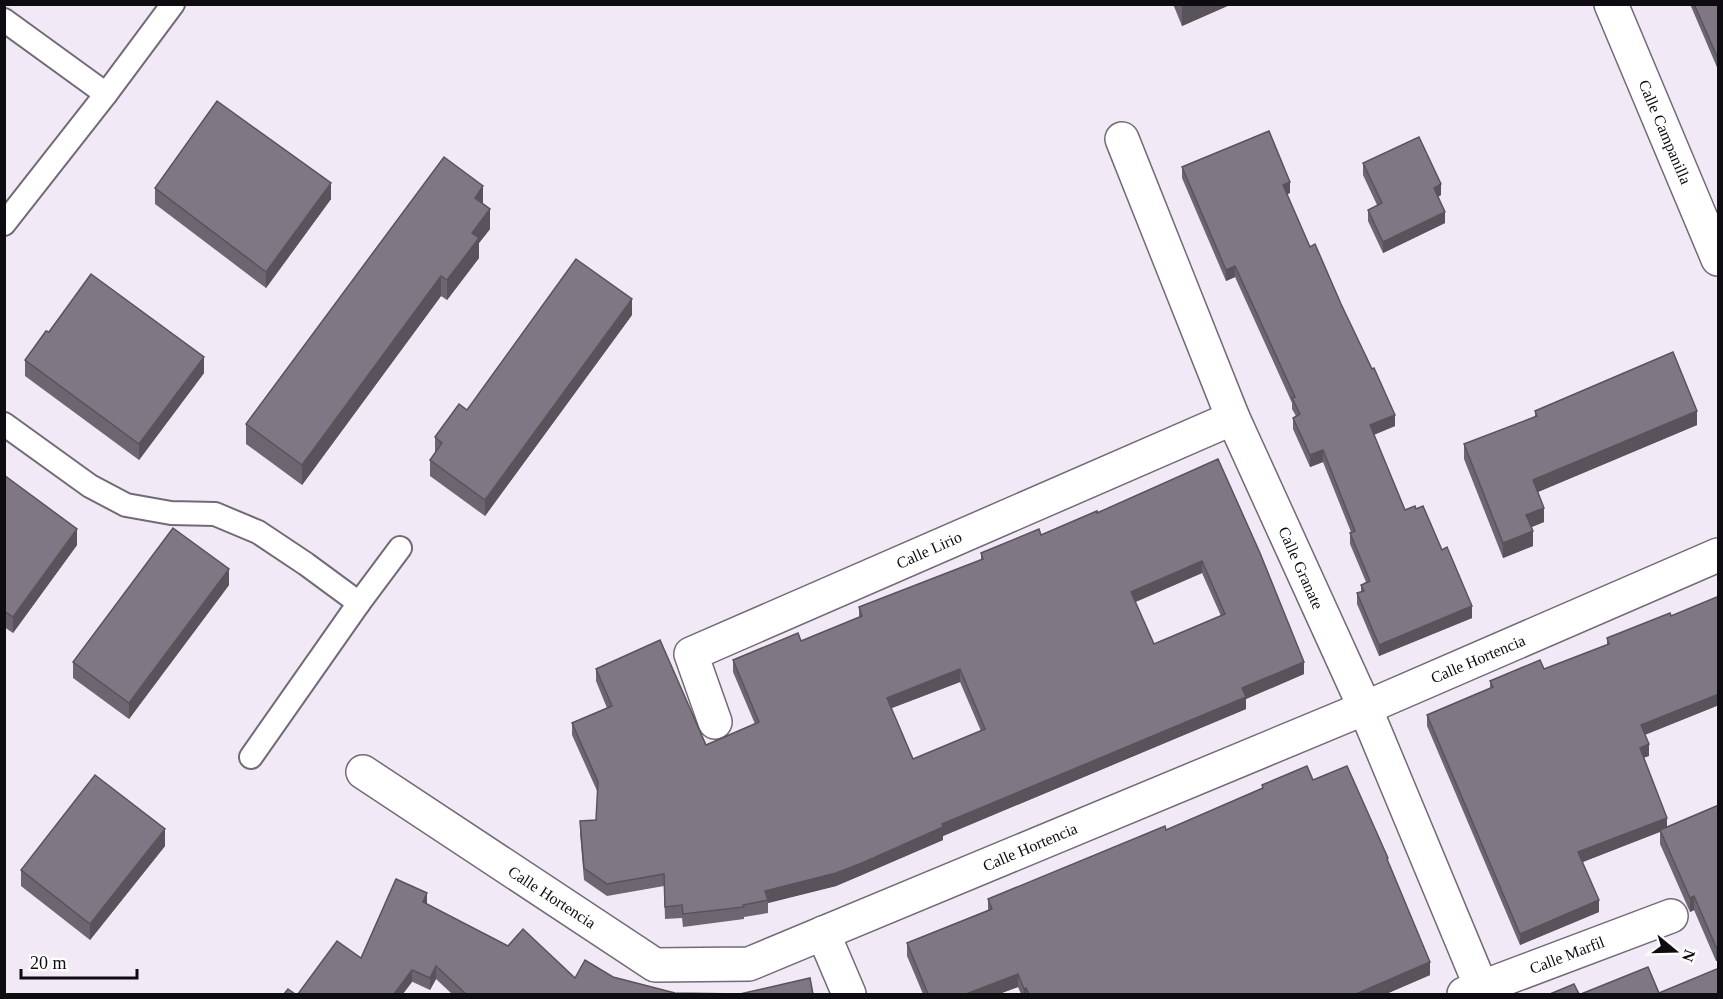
<svg xmlns="http://www.w3.org/2000/svg" width="1723" height="999" viewBox="0 0 1723 999" font-family="'Times New Roman',serif">
<style>
.lines{fill:none;stroke-linecap:round;stroke-linejoin:round}
.service-casing{stroke:#726a76;stroke-width:26}
.minor-casing{stroke:#726a76;stroke-width:36}
.service{stroke:#fff;stroke-width:22}
.minor{stroke:#fff;stroke-width:33}
.wall{fill:#6d6671;fill-rule:evenodd}
.shaded-wall{fill:#59535c}
.building{fill:#7f7783;stroke:#59535c;stroke-width:1.5;fill-rule:evenodd}
.labels{text-anchor:middle;dominant-baseline:central;stroke-width:6;stroke-linejoin:round;paint-order:stroke}
.street-label{font-size:16px;fill:#0f0c11;stroke:#fff}
</style>
<rect width="100%" height="100%" fill="#f2e9f7"/>
<g class="lines">
<defs>
<g id="service">
<polyline points="4,20 106,94"/>
<polyline points="4,224 106,94 173,4"/>
<polyline points="4,424 90,486 126,505 171,513 215,514 258,532 306,564 359,603 251,757"/>
<polyline points="359,603 400,548"/>
</g>
<g id="minor">
<polyline points="1611,4 1718,259"/>
<polyline points="1122,139 1233,418 1365,708 1484,994"/>
<polyline points="715,722 691,654 1233,418"/>
<polyline points="363,772 655,965 749,964 1365,708 1718,555"/>
<polyline points="823,933 849,994"/>
<polyline points="1464,994 1671,916"/>
</g>
</defs>
<use href="#service" class="service-casing"/>
<use href="#minor" class="minor-casing"/>
<use href="#service" class="service"/>
<use href="#minor" class="minor"/>
</g>
<g class="wall">
<polygon points="1173,4 1232,4 1182,26"/>
<polygon points="1690,4 1719,4 1719,72"/>
<polygon points="1363,163 1441,195 1438,197 1445,223 1383,253 1368,221 1368,210 1377,205 1363,175"/>
<polygon points="1182,167 1290,193 1287,194 1310,247 1395,426 1374,435 1405,510 1442,550 1472,618 1379,656 1357,604 1357,593 1361,592 1361,585 1366,582 1350,544 1350,533 1351,532 1323,462 1310,467 1293,429 1293,418 1296,416 1292,409 1292,403 1235,277 1226,281 1182,178"/>
<polygon points="155,188 331,199 266,288 155,204"/>
<polygon points="483,204 490,229 479,243 479,258 447,300 441,296 302,485 246,444 246,424"/>
<polygon points="632,315 485,516 430,476 430,460 435,453 435,437 467,410"/>
<polygon points="49,332 204,373 139,460 25,376 25,360"/>
<polygon points="1535,411 1697,425 1538,492 1544,522 1532,527 1533,546 1503,558 1464,459 1464,444 1535,417"/>
<path d="M 1218,459 L 1304,674 L 1246,699 L 1246,709 L 943,836 L 943,840 L 862,875 L 836,886 L 768,903 L 768,913 L 744,917 L 744,919 L 683,927 L 682,918 L 665,919 L 664,886 L 607,896 L 584,880 L 580,833 L 580,821 L 596,820 L 598,793 L 572,735 L 572,723 L 607,708 L 596,681 L 596,669 L 706,745 L 755,724 L 733,672 L 733,660 L 801,641 L 859,617 L 859,607 L 981,560 L 981,553 L 1041,535 L 1097,513 ZM 1202,573 L 1221,616 L 1154,644 L 1135,602 ZM 960,682 L 981,731 L 913,759 L 891,708 Z"/>
<polygon points="4,475 77,545 13,633 4,627"/>
<polygon points="229,585 129,719 73,678 73,662"/>
<polygon points="1719,596 1719,705 1645,735 1649,756 1644,757 1667,827 1719,805 1719,960 1716,961 1694,910 1690,912 1660,844 1660,832 1582,862 1599,912 1520,945 1427,726 1427,715 1490,688 1490,681 1544,669 1607,645 1607,638 1671,616"/>
<polygon points="1313,780 1388,862 1430,975 1386,994 1021,994 1018,987 999,994 923,994 907,956 907,943 988,910 988,899 1166,830 1262,788 1262,785"/>
<polygon points="165,846 90,940 21,886 21,870"/>
<polygon points="427,904 508,946 575,978 613,977 675,993 813,994 452,994 436,979 430,990 361,958"/>
</g>
<g class="shaded-wall">
<polygon points="1186,4 1232,4 1182,26 1182,6"/>
<polygon points="1290,182 1290,193 1283,196 1283,185"/>
<polygon points="331,183 331,199 266,288 266,272"/>
<polygon points="1441,184 1441,195 1434,199 1434,188"/>
<polygon points="483,186 483,206 475,198"/>
<polygon points="490,209 490,229 479,243 479,258 447,300 447,280 472,233"/>
<polygon points="1445,212 1445,223 1383,253 1383,242"/>
<polygon points="1235,266 1235,277 1226,281 1226,270"/>
<polygon points="441,276 441,296 302,485 302,465"/>
<polygon points="632,299 632,315 485,516 485,500"/>
<polygon points="204,357 204,373 139,460 139,444"/>
<polygon points="1697,411 1697,425 1533,494 1533,480"/>
<polygon points="1395,415 1395,426 1370,436 1370,425"/>
<polygon points="1323,450 1323,462 1310,467 1310,455"/>
<polygon points="1544,508 1544,522 1526,529 1526,515"/>
<polygon points="77,529 77,545 13,633 13,617"/>
<polygon points="1533,531 1533,546 1503,558 1503,543"/>
<polygon points="1202,561 1202,573 1131,604 1131,592"/>
<polygon points="229,569 229,585 129,719 129,703"/>
<polygon points="1472,606 1472,618 1379,656 1379,645"/>
<polygon points="1304,662 1304,674 1246,699 1246,709 943,836 943,840 836,886 768,903 765,891 942,824 1242,688"/>
<polygon points="960,669 960,682 887,710 887,698"/>
<polygon points="1719,694 1719,705 1641,736 1641,725"/>
<polygon points="1649,744 1649,756 1640,759 1640,748"/>
<polygon points="1667,818 1667,829 1578,864 1578,852"/>
<polygon points="165,829 165,846 90,940 90,924"/>
<polygon points="427,893 427,906 423,902"/>
<polygon points="1694,896 1694,910 1690,912 1690,898"/>
<polygon points="1599,900 1599,912 1520,945 1520,934"/>
<polygon points="1719,946 1719,960 1716,961 1716,947"/>
<polygon points="1430,962 1430,975 1386,994 1356,994"/>
<polygon points="436,966 436,979 430,990 430,978"/>
<polygon points="412,970 412,982 403,994 394,994"/>
<polygon points="1018,974 1018,987 999,994 966,994"/>
<polygon points="1026,988 1026,994 1024,994 1024,989"/>
</g>
<g class="building">
<polygon points="1694,4 1719,4 1719,61"/>
<polygon points="217,101 331,183 266,272 155,188"/>
<polygon points="1269,131 1290,182 1283,185 1310,247 1315,244 1341,304 1372,369 1374,368 1395,415 1370,425 1405,510 1415,506 1416,509 1423,506 1442,550 1447,547 1472,606 1379,645 1357,593 1364,591 1361,585 1370,581 1350,533 1355,531 1323,450 1310,455 1293,418 1300,414 1292,398 1295,397 1235,266 1226,270 1182,167"/>
<polygon points="1419,137 1441,184 1434,188 1445,212 1383,242 1368,210 1382,203 1363,163"/>
<polygon points="444,157 483,186 475,198 490,209 472,233 479,238 447,280 441,276 302,465 246,424"/>
<polygon points="576,259 632,299 485,500 430,460 442,443 435,437 459,404 467,410"/>
<polygon points="91,274 204,357 139,444 25,360 46,331 49,332"/>
<polygon points="1673,352 1697,411 1533,480 1544,508 1526,515 1533,531 1503,543 1464,444 1537,416 1535,411"/>
<path d="M 1218,459 L 1260,553 L 1304,662 L 1242,688 L 1246,697 L 942,824 L 943,827 L 862,863 L 836,873 L 765,891 L 768,900 L 743,905 L 744,907 L 683,914 L 682,905 L 665,907 L 664,874 L 607,884 L 584,868 L 580,821 L 596,820 L 598,782 L 572,723 L 612,706 L 596,669 L 660,640 L 706,745 L 759,722 L 733,660 L 798,633 L 801,641 L 862,616 L 859,607 L 983,559 L 981,553 L 1039,529 L 1041,535 L 1097,511 L 1097,513 ZM 1202,561 L 1225,614 L 1154,644 L 1131,592 ZM 960,669 L 985,729 L 913,759 L 887,698 Z"/>
<polygon points="4,475 77,529 13,617 4,611"/>
<polygon points="173,528 229,569 129,703 73,662"/>
<polygon points="1719,596 1719,694 1641,725 1649,744 1640,748 1667,818 1578,852 1599,900 1520,934 1427,715 1493,687 1490,681 1540,660 1544,669 1609,644 1607,638 1670,613 1671,616"/>
<polygon points="1307,766 1313,780 1347,766 1388,858 1387,859 1430,962 1356,994 1029,994 1026,988 1024,989 1018,974 966,994 928,994 907,943 992,909 988,899 1165,826 1166,830 1263,788 1262,785"/>
<polygon points="95,775 165,829 90,924 21,870"/>
<polygon points="1719,805 1719,946 1716,947 1694,896 1690,898 1660,830"/>
<polygon points="396,879 427,893 423,902 508,946 523,929 575,978 585,960 613,977 675,993 740,994 810,978 813,994 466,994 436,966 430,978 412,970 394,994 298,994 337,941 361,958"/>
<polygon points="1648,967 1659,993 1719,968 1719,994 1581,994"/>
<polygon points="1574,984 1579,994 1550,994"/>
<polygon points="288,989 295,994 284,994"/>
</g>
<g class="labels">
<g class="street-label">
<text transform="translate(1665 132) rotate(67)">Calle Campanilla</text>
<text transform="translate(929 550) rotate(-24)">Calle Lirio</text>
<text transform="translate(1301 568) rotate(66)">Calle Granate</text>
<text transform="translate(1478 659) rotate(-23)">Calle Hortencia</text>
<text transform="translate(1030 847) rotate(-23)">Calle Hortencia</text>
<text transform="translate(552 897) rotate(33)">Calle Hortencia</text>
<text transform="translate(1567 955) rotate(-21)">Calle Marfil</text>
</g>
</g>
<rect width="1723" height="999" fill="none" stroke="#0f0c11" stroke-width="12"/>
<g transform="translate(1675 951) rotate(109)" stroke="#ffffff" stroke-width="4.5" paint-order="stroke">
<path d="M0-4.5L10 22L0 15L-10 22Z" fill="#0f0c11"/>
<text y="-9" font-size="16" font-weight="bold" text-anchor="middle" fill="#0f0c11">N</text>
</g>
<path d="M21 969v9h116v-9" fill="none" stroke="#0f0c11" stroke-width="3"/>
<text x="30" y="969" font-size="18" fill="#0f0c11" stroke="#ffffff" stroke-width="4.5" paint-order="stroke">20 m</text>
</svg>
